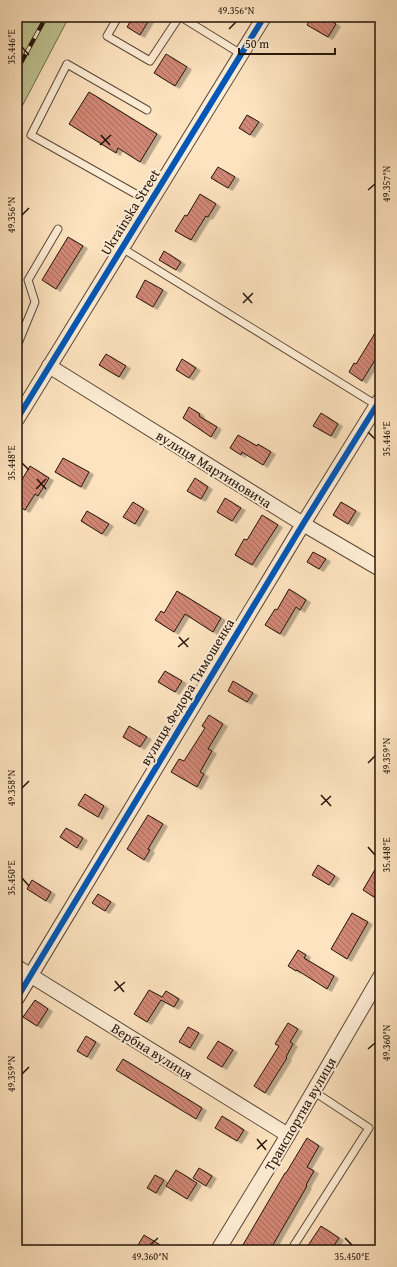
<svg xmlns="http://www.w3.org/2000/svg" width="397" height="1267" viewBox="0 0 397 1267" font-family="'Gentium Book Plus',serif">
<style>
.grass{fill:#bfc492;stroke:#716c4e}
.building{fill:url(#building-back-hatch);stroke:#23140a;filter:url(#shadow)}
.lines{fill:none;stroke-linecap:round;stroke-linejoin:round}
.lane-casing{stroke:#5a4837;stroke-width:9}
.street-casing{stroke:#5a4837;stroke-width:16}
.lane{stroke:#feedd5;stroke-width:7}
.street{stroke:#feedd5;stroke-width:14}
.rail-casing{stroke:#23140a;stroke-width:4.5}
.rail{stroke:#feedd5;stroke-width:3;stroke-dasharray:9;stroke-linecap:butt}
.cycleway-casing{stroke:#feedd5;stroke-width:8}
.cycleway{stroke:#0057b8;stroke-width:6}
.ticks{fill:none;stroke:#23140a;stroke-width:1.5}
.labels{text-anchor:middle;dominant-baseline:central;stroke-width:4;stroke-linejoin:round;paint-order:stroke}
.street-label{font-size:14px;fill:#23140a;stroke:#feedd5}
.neatline{fill:none;stroke:#23140a;stroke-width:1.5}
.ticks-label{font-size:10px;text-anchor:middle;fill:#23140a}
</style>
<defs>
<pattern id="building-back-hatch" width="6" height="6" patternUnits="userSpaceOnUse"><rect width="6" height="6" fill="#d18774"/><path d="M-1 5l2 2M0 0l6 6M5-1l2 2" fill="none" stroke="#a96d5d"/></pattern>
<filter id="shadow"><feDropShadow dx="4.5" dy="2.5" stdDeviation="0" flood-color="#0004"/></filter>
</defs>
<rect width="100%" height="100%" fill="#fde3bf"/>
<filter id="stains"><feTurbulence type="fractalNoise" baseFrequency=".005" numOctaves="4"/><feColorMatrix values="0 0 0 0 .2 0 0 0 0 .09 0 0 0 0 .02 0 0 0 .5 -.17"/></filter>
<radialGradient id="worn" r=".72"><stop offset=".6" stop-color="#630" stop-opacity="0"/><stop offset="1" stop-color="#630" stop-opacity=".3"/></radialGradient>
<polygon class="grass" points="17,17 69,17 17,116"/>
<g class="building">
<polygon points="133,17 151,17 140,35 127,27"/>
<polygon points="312,17 324,17 336,24 328,37 307,25"/>
<polygon points="166,54 187,67 175,86 154,73"/>
<polygon points="89,92 157,134 140,162 118,148 116,153 69,124"/>
<polygon points="247,115 259,122 250,135 239,128"/>
<polygon points="218,167 235,177 228,188 211,178"/>
<polygon points="200,194 216,204 208,217 206,216 191,240 175,231 185,215 187,216"/>
<polygon points="68,237 83,246 56,289 42,280"/>
<polygon points="164,251 181,262 176,270 159,260"/>
<polygon points="145,280 163,290 153,307 136,297"/>
<polygon points="380,325 380,362 375,360 362,381 349,372 354,363 356,364"/>
<polygon points="106,354 126,366 119,377 99,365"/>
<polygon points="182,359 196,368 189,378 176,370"/>
<polygon points="189,407 200,414 199,416 217,427 211,437 183,418"/>
<polygon points="321,413 338,424 331,436 313,426"/>
<polygon points="238,435 257,446 258,444 271,452 263,465 242,452 241,455 230,448"/>
<polygon points="63,458 89,472 81,487 55,472"/>
<polygon points="30,466 49,478 38,496 35,494 25,510 17,505 17,488"/>
<polygon points="195,478 208,487 201,499 187,491"/>
<polygon points="225,498 241,508 232,521 217,512"/>
<polygon points="133,502 144,509 135,524 123,517"/>
<polygon points="341,502 356,511 348,524 333,515"/>
<polygon points="87,511 109,524 102,534 81,521"/>
<polygon points="262,515 278,525 252,565 235,555 244,539 247,540"/>
<polygon points="313,552 326,559 319,569 307,562"/>
<polygon points="289,589 306,600 300,610 296,607 280,634 265,625 275,609 277,610"/>
<polygon points="177,591 221,618 213,632 185,614 174,632 155,620 161,611 164,613"/>
<polygon points="165,671 182,681 175,692 158,682"/>
<polygon points="233,681 253,693 247,702 228,691"/>
<polygon points="209,715 223,724 208,749 212,751 200,772 204,774 197,787 171,772 179,759 184,761 205,728 202,726"/>
<polygon points="129,726 147,737 140,747 123,737"/>
<polygon points="85,794 104,806 98,817 78,805"/>
<polygon points="148,815 163,824 148,849 150,850 144,860 127,849"/>
<polygon points="66,828 83,838 77,848 60,837"/>
<polygon points="380,861 380,901 363,890"/>
<polygon points="318,865 335,876 329,885 312,875"/>
<polygon points="32,880 51,892 46,901 27,889"/>
<polygon points="98,894 111,902 105,911 92,903"/>
<polygon points="352,913 368,922 347,959 331,949"/>
<polygon points="298,950 306,955 304,958 334,976 327,989 297,970 296,971 288,966"/>
<polygon points="149,990 162,997 166,991 179,999 174,1007 161,1000 147,1022 134,1014"/>
<polygon points="35,1000 48,1009 37,1026 23,1017"/>
<polygon points="288,1023 298,1029 290,1042 293,1044 286,1057 287,1058 265,1093 254,1086 279,1046 275,1044"/>
<polygon points="188,1027 199,1033 190,1048 179,1042"/>
<polygon points="86,1036 96,1042 87,1057 77,1051"/>
<polygon points="218,1041 233,1050 222,1067 207,1058"/>
<polygon points="123,1059 202,1108 196,1119 116,1070"/>
<polygon points="222,1116 244,1130 237,1141 215,1128"/>
<polygon points="307,1138 319,1146 307,1167 314,1171 306,1185 307,1186 270,1250 240,1250 285,1173 286,1173"/>
<polygon points="199,1168 212,1176 206,1186 193,1178"/>
<polygon points="176,1170 197,1183 187,1199 166,1186"/>
<polygon points="155,1175 164,1180 156,1193 147,1188"/>
<polygon points="321,1226 339,1238 331,1250 305,1250"/>
<polygon points="144,1235 168,1250 146,1250 138,1245"/>
</g>
<g class="lines">
<defs>
<g id="lane">
<polyline points="118,17 107,36 150,61 179,17"/>
<polyline points="181,17 241,54"/>
<polyline points="147,110 67,64 31,135 150,202"/>
<polyline points="122,248 378,406"/>
<polyline points="17,346 35,302 28,280 58,229"/>
<polyline points="291,1250 369,1128 313,1091"/>
</g>
<g id="street">
<polyline points="49,366 303,524 380,569"/>
<polyline points="17,419 264,17"/>
<polyline points="17,967 288,1135"/>
<polyline points="17,998 303,524 380,400"/>
<polyline points="218,1250 288,1135 380,977"/>
</g>
</defs>
<use href="#lane" class="lane-casing"/>
<use href="#street" class="street-casing"/>
<use href="#lane" class="lane"/>
<use href="#street" class="street"/>
<defs>
<polyline id="rail" points="17,70 46,17"/>
</defs>
<use href="#rail" class="rail-casing"/>
<use href="#rail" class="rail"/>
<defs>
<g id="cycleway">
<polyline points="17,419 264,17"/>
<polyline points="17,998 303,524 380,400"/>
</g>
</defs>
<use href="#cycleway" class="cycleway-casing"/>
<use href="#cycleway" class="cycleway"/>
</g>
<path class="ticks" d="M 229,29 L 236,22M 22,47 L 29,55M 101,135 L 110,145M 100,145 L 111,135M 368,190 L 375,184M 22,215 L 29,208M 243,293 L 252,303M 243,303 L 253,293M 368,432 L 375,439M 22,463 L 29,470M 37,479 L 46,489M 36,489 L 46,479M 179,637 L 188,647M 178,647 L 189,638M 368,763 L 375,756M 22,788 L 29,781M 321,795 L 331,806M 321,805 L 331,796M 368,847 L 375,855M 22,878 L 29,886M 115,981 L 124,992M 114,991 L 125,982M 368,1049 L 375,1043M 22,1074 L 29,1067M 257,1139 L 266,1150M 257,1149 L 267,1140M 345,1238 L 352,1245M 150,1245 L 158,1238"/>
<g class="labels">
<g class="street-label">
<text transform="translate(130 212) rotate(-58)">Ukrainska Street</text>
<text transform="translate(214 469) rotate(32)">вулиця Мартиновича</text>
<text transform="translate(187 692) rotate(-59)">вулиця Федора Тимошенка</text>
<text transform="translate(152 1051) rotate(32)">Вербна вулиця</text>
<text transform="translate(300 1114) rotate(-60)">Транспортна вулиця</text>
</g>
</g>
<rect width="397" height="1267" fill="none" stroke="#fde3bf" stroke-width="44"/>
<path d="M239 48v6h96v-6" fill="none" stroke="#23140a" stroke-width="2"/>
<text x="245" y="48" font-size="12" fill="#23140a" stroke="#feedd5" stroke-width="3" paint-order="stroke">50 m</text>
<rect x="22" y="22" width="353" height="1223" class="neatline"/>
<g class="ticks-label">
<text x="236" y="14">49.356°N</text>
<text transform="translate(11 47) rotate(-90)" y="4">35.446°E</text>
<text transform="translate(386 184) rotate(-90)" y="4">49.357°N</text>
<text transform="translate(11 215) rotate(-90)" y="4">49.356°N</text>
<text transform="translate(386 439) rotate(-90)" y="4">35.446°E</text>
<text transform="translate(11 463) rotate(-90)" y="4">35.448°E</text>
<text transform="translate(386 756) rotate(-90)" y="4">49.359°N</text>
<text transform="translate(11 788) rotate(-90)" y="4">49.358°N</text>
<text transform="translate(386 855) rotate(-90)" y="4">35.448°E</text>
<text transform="translate(11 878) rotate(-90)" y="4">35.450°E</text>
<text transform="translate(386 1043) rotate(-90)" y="4">49.360°N</text>
<text transform="translate(11 1074) rotate(-90)" y="4">49.359°N</text>
<text x="150" y="1260">49.360°N</text>
<text x="352" y="1260">35.450°E</text>
</g>
<rect width="100%" height="100%" filter="url(#stains)"/>
<rect width="100%" height="100%" fill="url(#worn)"/>
</svg>
